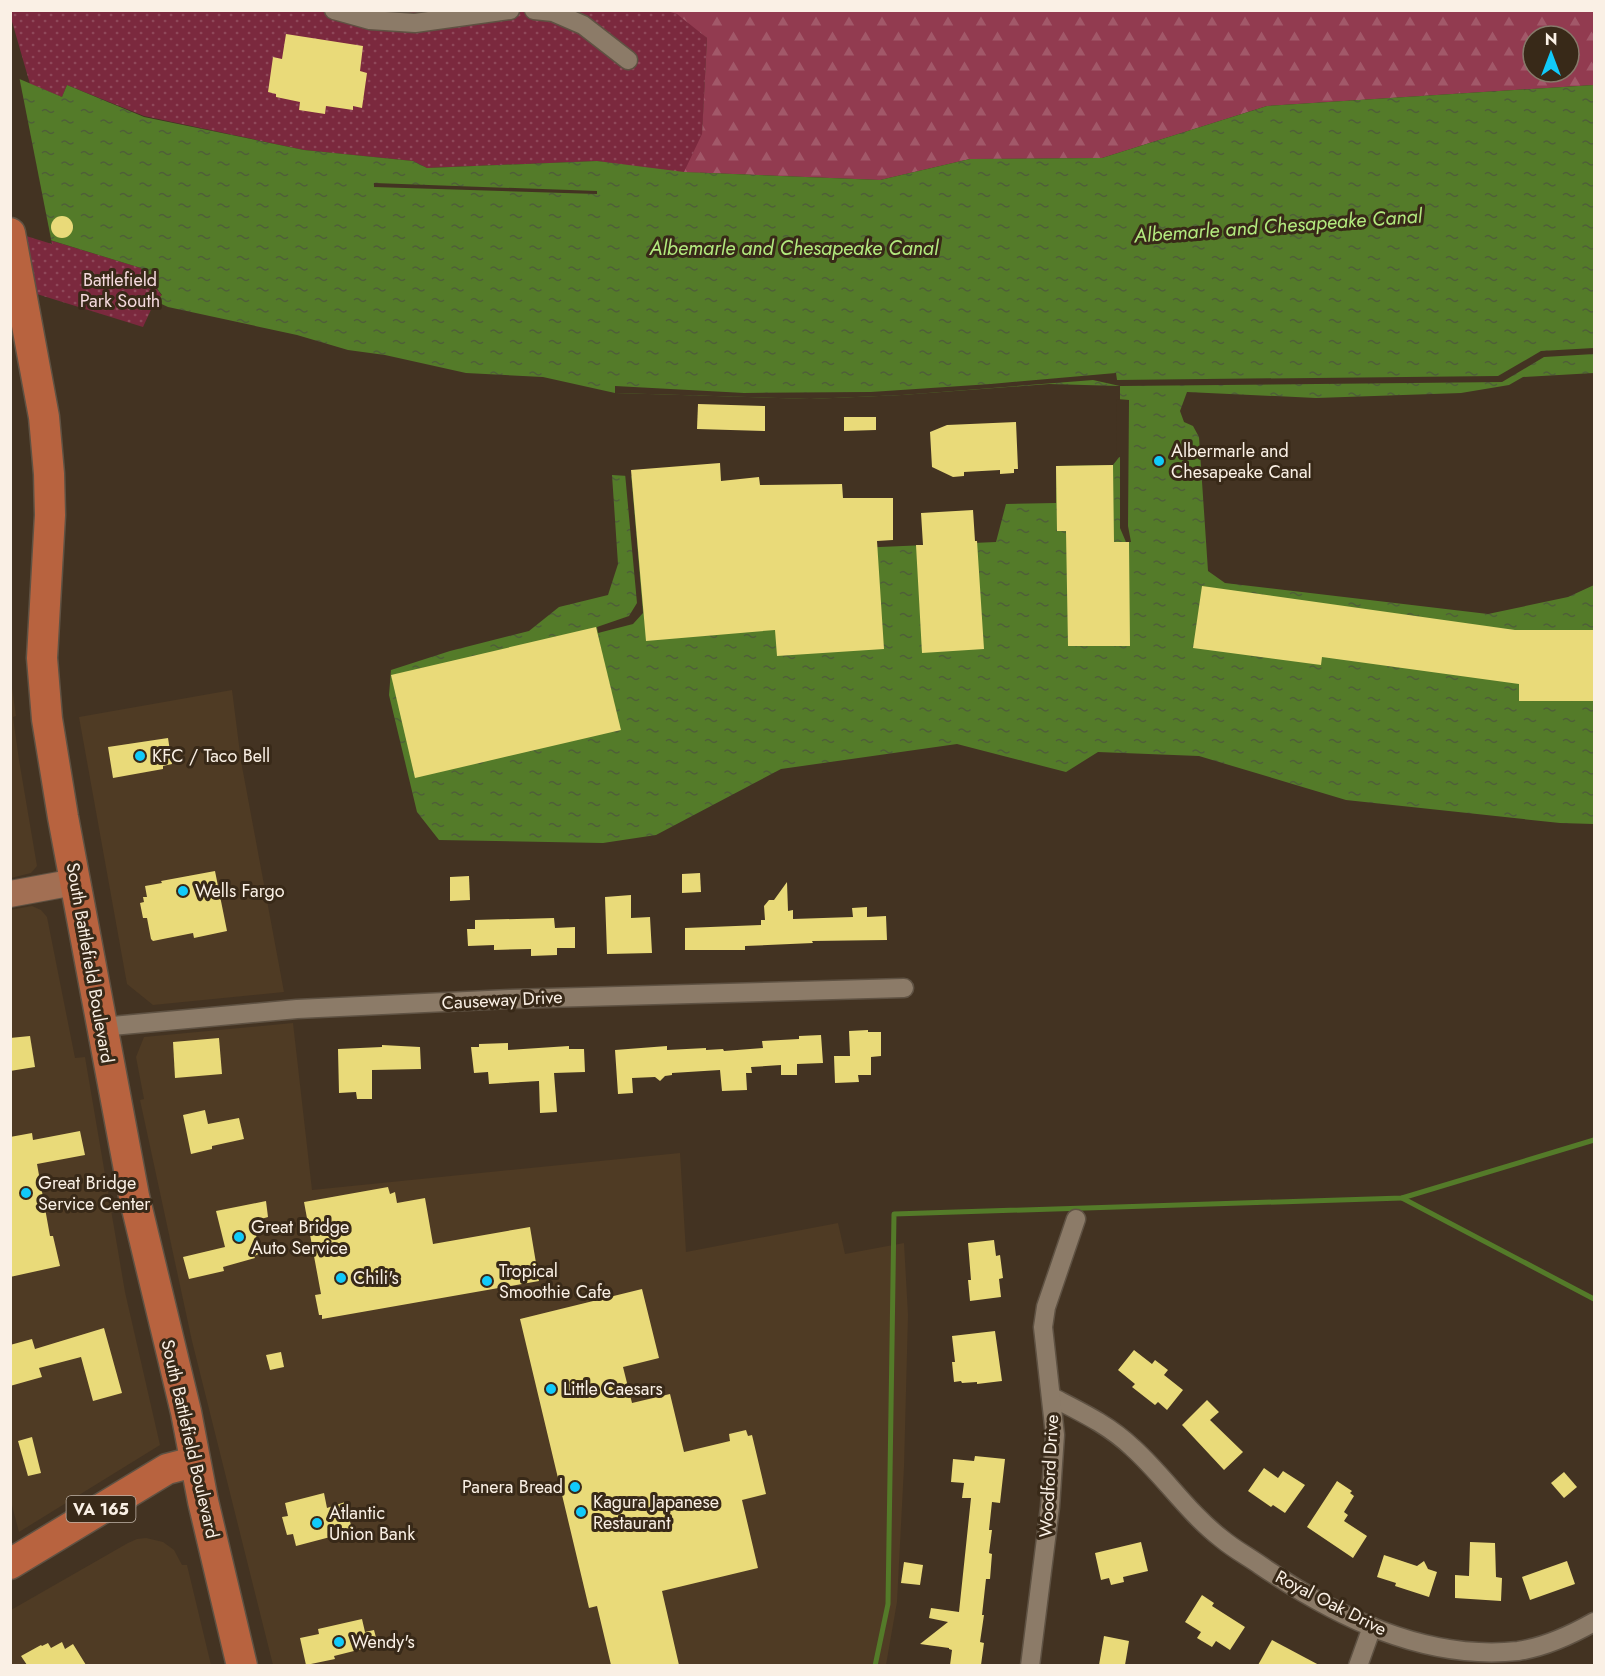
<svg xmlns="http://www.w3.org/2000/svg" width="1605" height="1676" viewBox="0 0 1605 1676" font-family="Jost,sans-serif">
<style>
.built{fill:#4f3b24}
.grass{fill:url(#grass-dots)}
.forest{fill:url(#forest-firs);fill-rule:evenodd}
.water{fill:url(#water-ripples)}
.pier{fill:#433322}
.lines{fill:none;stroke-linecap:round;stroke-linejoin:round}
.stream{stroke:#547b29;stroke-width:5}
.building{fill:#e9da79}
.street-casing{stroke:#5f5243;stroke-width:21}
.secondary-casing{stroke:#5f5243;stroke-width:28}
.primary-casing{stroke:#5f5243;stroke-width:33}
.street{stroke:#8c7b68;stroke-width:18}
.secondary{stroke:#a26f53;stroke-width:26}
.primary{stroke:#b8633f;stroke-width:30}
.poi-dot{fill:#11cafa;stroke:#382918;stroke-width:2}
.labels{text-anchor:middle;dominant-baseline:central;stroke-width:6;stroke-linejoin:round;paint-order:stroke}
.shield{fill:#382918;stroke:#c0b4a8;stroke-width:1.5}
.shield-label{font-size:16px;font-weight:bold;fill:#faf0e5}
.park-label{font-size:18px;fill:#f4d9dd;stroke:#382918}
.poi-label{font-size:18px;fill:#faf0e5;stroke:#382918;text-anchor:start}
.street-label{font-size:18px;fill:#faf0e5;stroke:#382918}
.water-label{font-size:20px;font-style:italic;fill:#b3ea7e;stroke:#382918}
</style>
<defs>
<pattern id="grass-dots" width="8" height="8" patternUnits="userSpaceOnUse" patternTransform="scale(1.5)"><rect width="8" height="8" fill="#7b293e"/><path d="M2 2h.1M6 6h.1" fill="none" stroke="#8f485a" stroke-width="1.8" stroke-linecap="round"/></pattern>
<pattern id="forest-firs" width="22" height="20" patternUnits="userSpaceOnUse" patternTransform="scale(1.5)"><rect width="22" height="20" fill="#923b50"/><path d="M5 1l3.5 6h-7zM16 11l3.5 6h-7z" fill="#a25869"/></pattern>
<pattern id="water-ripples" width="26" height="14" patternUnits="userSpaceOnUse" patternTransform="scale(1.5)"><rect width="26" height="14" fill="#547b29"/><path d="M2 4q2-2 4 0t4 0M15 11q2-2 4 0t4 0" fill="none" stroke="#4f5f38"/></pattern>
</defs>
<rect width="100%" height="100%" fill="#433322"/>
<g class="built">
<polygon points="11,680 16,716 13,717 19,760 37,866 31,873 11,878"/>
<polygon points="232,690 241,761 284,992 153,1005 127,984 79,717"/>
<polygon points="32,906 41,910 47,917 75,1058 85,1057 125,1292 160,1445 19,1532 10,1498 10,910"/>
<polygon points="293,1023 312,1190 680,1153 686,1252 838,1223 845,1254 904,1243 908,1315 904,1467 897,1602 886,1665 273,1665 192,1341 140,1100 144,1099 136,1057 144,1037"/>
<polygon points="146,1538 163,1542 174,1550 182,1565 187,1565 211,1665 11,1666 11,1610 128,1543 137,1539"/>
</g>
<g class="grass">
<polygon points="10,11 677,11 707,38 700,177 597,161 427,168 413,161 304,150 144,116 67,85 62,97 30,84 11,18"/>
<polygon points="10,228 141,268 162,296 155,301 143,327 11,286"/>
</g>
<path class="forest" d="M 667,11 L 1594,11 L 1594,85 L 1267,106 L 1102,158 L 970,159 L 880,180 L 684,172 L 702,134 L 707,38 L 677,14 ZM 1533,36 L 1569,36 L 1569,72 L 1533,72 Z"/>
<polygon class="water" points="10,75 62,97 67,85 144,117 304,150 413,161 427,168 597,161 684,172 880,180 970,159 1102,158 1267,106 1594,85 1594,373 1523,377 1509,385 1461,393 1316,398 1187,392 1180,411 1184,422 1193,426 1199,437 1208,571 1225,583 1488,614 1568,597 1594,585 1594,824 1560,823 1346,800 1199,756 1098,752 1066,772 957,744 781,769 656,835 603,843 439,840 417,812 389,695 391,670 450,651 529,631 559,607 608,595 618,564 612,475 757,484 764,552 996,542 1006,504 1056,503 1056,466 1113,465 1120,456 1120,386 1049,384 902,395 810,399 615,393 543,377 466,373 385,355 348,350 297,335 168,307 155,301 162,295 141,268 11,228"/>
<g class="pier">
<polygon points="11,72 19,76 52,244 10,231"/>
<polygon points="374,183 597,191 597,194 374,187"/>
<polygon points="1594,348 1594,354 1544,357 1502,382 1120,386 1093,380 902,395 810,399 615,393 615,386 744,393 871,392 991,384 1116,373 1117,380 1498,376 1541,351"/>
<polygon points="1117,399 1129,400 1128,526 1131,542 1126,542 1120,528 1120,457 1116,456"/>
<polygon points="625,473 631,473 643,613 633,624 598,633 597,627 629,616 637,603"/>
</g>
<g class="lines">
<g class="stream">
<polyline points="1402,1198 1594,1299"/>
<polyline points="875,1666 888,1604 894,1214 1402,1198 1594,1140"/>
</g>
</g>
<g class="building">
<polygon points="286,34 363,46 360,71 367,73 362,108 353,106 353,110 326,106 325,114 299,110 300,102 276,97 276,94 268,92 273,57 282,59"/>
<circle cx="62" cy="227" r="11"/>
<polygon points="698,404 765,406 765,431 697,429"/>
<polygon points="844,417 876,417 876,430 844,431"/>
<polygon points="1016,422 1018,469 1014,469 1014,473 1000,474 1000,470 964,472 964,476 953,477 932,467 930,432 947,425"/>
<polygon points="720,463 721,481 759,477 760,485 842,484 843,498 893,498 893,540 877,541 884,649 777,656 775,630 646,641 631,470"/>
<polygon points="1113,465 1114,542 1129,542 1130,646 1068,646 1066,531 1057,531 1056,466"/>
<polygon points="973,510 975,541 977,541 984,649 922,653 916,545 923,545 921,513"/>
<polygon points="1202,586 1515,630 1594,630 1594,701 1519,701 1519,684 1322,657 1321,665 1193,648"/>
<polygon points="596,627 621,730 415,778 391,675"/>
<polygon points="168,738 172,764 163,766 163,769 113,778 108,747"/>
<polygon points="215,871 227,931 194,938 193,933 153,941 151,939 147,918 143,918 140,903 144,902 143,897 147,897 145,886 162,883 161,881"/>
<polygon points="700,873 701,892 682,893 682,874"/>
<polygon points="469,876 470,900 450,901 450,877"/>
<polygon points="787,882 788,911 793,910 793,919 853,917 852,908 867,907 867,917 886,916 887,940 812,941 813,943 745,946 745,950 685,950 685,928 761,925 761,920 765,920 764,906 769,900 774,900"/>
<polygon points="631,895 631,918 650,917 652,953 607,954 605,897"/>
<polygon points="554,918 555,928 575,927 575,948 557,948 557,955 531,956 531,949 494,950 494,945 468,946 467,929 475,929 475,920"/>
<polygon points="868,1030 868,1032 881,1032 881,1056 871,1057 871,1075 858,1075 859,1082 835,1083 834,1056 850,1056 849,1031"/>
<polygon points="821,1035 823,1063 797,1064 797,1075 781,1075 781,1065 751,1067 752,1073 746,1073 747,1090 722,1091 720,1070 672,1073 672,1075 665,1076 660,1081 655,1077 632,1078 633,1093 618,1094 615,1050 667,1046 667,1050 706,1048 706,1050 723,1049 724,1051 763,1048 762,1041 799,1039 799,1036"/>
<polygon points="30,1036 35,1067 10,1071 10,1038"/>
<polygon points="219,1038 222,1074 175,1078 173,1042"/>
<polygon points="508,1043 508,1050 569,1046 569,1049 584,1049 585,1072 554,1073 557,1112 540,1113 539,1081 489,1084 488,1072 474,1073 471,1047 479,1047 479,1044"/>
<polygon points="382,1045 420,1047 421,1069 372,1070 372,1099 357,1099 356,1092 339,1093 338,1049 382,1047"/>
<polygon points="205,1110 208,1124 239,1118 244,1139 212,1146 212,1149 191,1154 183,1115"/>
<polygon points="80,1131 85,1155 37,1164 50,1236 53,1236 60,1266 10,1277 10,1137 32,1133 33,1140"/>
<polygon points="388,1187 390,1194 395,1192 397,1203 425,1198 433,1244 530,1227 539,1281 322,1319 322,1315 319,1315 315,1295 321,1294 304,1202"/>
<polygon points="266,1201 268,1217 254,1221 259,1254 254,1256 255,1258 223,1267 224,1271 189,1279 183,1257 225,1247 216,1211"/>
<polygon points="994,1240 996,1256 1000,1255 1003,1278 999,1279 1001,1297 970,1301 968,1280 971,1280 968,1243"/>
<polygon points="642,1289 659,1358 623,1367 632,1403 670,1394 684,1452 730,1441 729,1434 746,1430 748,1436 752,1435 766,1494 742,1500 758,1568 662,1591 679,1665 611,1665 597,1606 589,1608 520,1319"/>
<polygon points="104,1328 122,1393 93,1401 81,1357 39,1368 42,1377 10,1386 10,1345 32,1339 35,1349"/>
<polygon points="995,1331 1002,1381 977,1384 977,1382 962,1383 961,1381 954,1382 952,1362 955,1362 952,1336"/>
<polygon points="1134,1350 1152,1364 1155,1360 1168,1370 1164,1375 1183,1390 1167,1410 1158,1402 1155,1405 1132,1387 1135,1384 1118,1370"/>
<polygon points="281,1352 284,1367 270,1370 266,1355"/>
<polygon points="1207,1400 1219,1412 1210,1420 1243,1452 1224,1470 1182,1425"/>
<polygon points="32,1437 41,1473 28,1476 18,1441"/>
<polygon points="975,1456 1005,1459 1000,1503 992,1502 989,1530 992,1530 989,1553 992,1554 990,1579 986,1579 982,1615 984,1615 980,1642 984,1643 981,1665 950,1665 952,1650 949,1649 949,1648 920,1644 948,1622 929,1618 931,1608 959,1612 971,1498 962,1498 964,1483 951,1482 953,1459 974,1461"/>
<polygon points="1264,1468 1278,1478 1283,1471 1305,1485 1285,1513 1273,1505 1271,1507 1248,1491"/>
<polygon points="1564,1472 1577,1487 1564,1498 1551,1483"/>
<polygon points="1337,1481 1352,1491 1350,1493 1354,1496 1344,1512 1348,1515 1344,1521 1367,1536 1353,1558 1307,1527"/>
<polygon points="324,1493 327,1508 345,1502 352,1529 334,1534 334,1536 296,1546 293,1534 287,1535 282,1517 288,1516 285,1503"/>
<polygon points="1141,1542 1148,1571 1123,1577 1124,1582 1111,1585 1109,1578 1101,1580 1095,1553"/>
<polygon points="1470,1542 1495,1543 1496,1577 1502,1578 1501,1601 1455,1598 1455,1575 1469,1576"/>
<polygon points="1384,1555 1417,1566 1424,1561 1428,1569 1437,1572 1429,1597 1395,1586 1396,1583 1377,1577"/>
<polygon points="1567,1561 1575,1584 1530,1600 1522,1577"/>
<polygon points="904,1562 923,1565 920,1585 901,1583"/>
<polygon points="1202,1595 1214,1603 1212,1606 1245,1627 1230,1650 1216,1641 1212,1647 1197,1638 1201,1632 1185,1622"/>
<polygon points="362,1619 365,1632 374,1630 378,1645 334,1656 335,1659 306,1665 300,1638 319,1634 318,1629"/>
<polygon points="1104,1636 1129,1641 1125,1665 1099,1665"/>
<polygon points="1272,1640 1319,1665 1258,1665"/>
<polygon points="62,1642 65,1649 73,1644 86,1665 27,1665 21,1656 41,1645 42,1646 48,1643 51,1648"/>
</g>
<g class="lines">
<defs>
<g id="street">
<polyline points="334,10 370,20 415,23 510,10"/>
<polyline points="534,10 553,12 583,25 628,60"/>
<polyline points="101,1027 297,1009 510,999 904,988"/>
<path d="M 1052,1397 C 1081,1412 1109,1425 1133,1448 C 1164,1476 1188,1513 1222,1539 C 1234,1549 1247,1556 1260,1565 C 1335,1616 1424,1661 1518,1651 C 1545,1647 1571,1635 1594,1622"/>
<polyline points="1030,1666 1050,1507 1055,1435 1043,1327 1046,1307 1076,1219"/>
<polyline points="1358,1666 1372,1627"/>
</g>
<polyline id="secondary" points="10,894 75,882"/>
<g id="primary">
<polyline points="10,233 44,417 49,474 50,515 42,658 47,719 63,817 134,1196 186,1412 203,1501 242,1666"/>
<polyline points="10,1564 167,1469 194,1462"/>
</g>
</defs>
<use href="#street" class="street-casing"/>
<use href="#secondary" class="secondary-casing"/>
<use href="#primary" class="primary-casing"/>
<use href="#street" class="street"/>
<use href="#secondary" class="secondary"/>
<use href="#primary" class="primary"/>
</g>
<g class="poi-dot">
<circle cx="1159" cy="461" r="6"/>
<circle cx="140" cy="756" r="6"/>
<circle cx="183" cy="891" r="6"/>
<circle cx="26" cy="1193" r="6"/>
<circle cx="239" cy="1237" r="6"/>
<circle cx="341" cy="1278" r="6"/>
<circle cx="487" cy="1281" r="6"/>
<circle cx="551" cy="1389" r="6"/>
<circle cx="575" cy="1487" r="6"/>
<circle cx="581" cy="1512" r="6"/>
<circle cx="317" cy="1523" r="6"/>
<circle cx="339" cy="1642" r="6"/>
</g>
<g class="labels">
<rect class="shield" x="66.5" y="1496" width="69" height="26" rx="4.5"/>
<g class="shield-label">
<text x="101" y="1509">VA 165</text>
</g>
<g class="park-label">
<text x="120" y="280">Battlefield<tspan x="120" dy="21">Park South</tspan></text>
</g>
<g class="poi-label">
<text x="1171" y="451">Albermarle and<tspan x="1171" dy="21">Chesapeake Canal</tspan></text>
<text x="152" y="756">KFC / Taco Bell</text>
<text x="195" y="891">Wells Fargo</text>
<text x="38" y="1183">Great Bridge<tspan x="38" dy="21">Service Center</tspan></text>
<text x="251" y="1227">Great Bridge<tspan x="251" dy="21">Auto Service</tspan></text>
<text x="499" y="1271">Tropical<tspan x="499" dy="21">Smoothie Cafe</tspan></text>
<text x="353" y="1278">Chili's</text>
<text x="563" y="1389">Little Caesars</text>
<text x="563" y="1487" text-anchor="end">Panera Bread</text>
<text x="593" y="1502">Kagura Japanese<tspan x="593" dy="21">Restaurant</tspan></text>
<text x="329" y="1513">Atlantic<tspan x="329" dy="21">Union Bank</tspan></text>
<text x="351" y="1642">Wendy's</text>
</g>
<g class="street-label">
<text transform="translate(90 963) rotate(80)">South Battlefield Boulevard</text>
<text transform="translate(502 1000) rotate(-3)">Causeway Drive</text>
<text transform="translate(190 1439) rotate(77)">South Battlefield Boulevard</text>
<text transform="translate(1049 1476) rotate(-87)">Woodford Drive</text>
<text transform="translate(1331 1603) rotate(27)">Royal Oak Drive</text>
</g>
<g class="water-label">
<text transform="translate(1278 226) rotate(-4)">Albemarle and Chesapeake Canal</text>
<text x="794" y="248">Albemarle and Chesapeake Canal</text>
</g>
</g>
<rect width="1605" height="1676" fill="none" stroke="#faf0e5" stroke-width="24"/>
<g transform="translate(1551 54)"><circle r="28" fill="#382918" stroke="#86796a" stroke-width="1.5"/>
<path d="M0-4.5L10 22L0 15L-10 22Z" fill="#11cafa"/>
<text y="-9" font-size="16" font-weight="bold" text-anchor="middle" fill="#faf0e5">N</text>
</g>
</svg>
